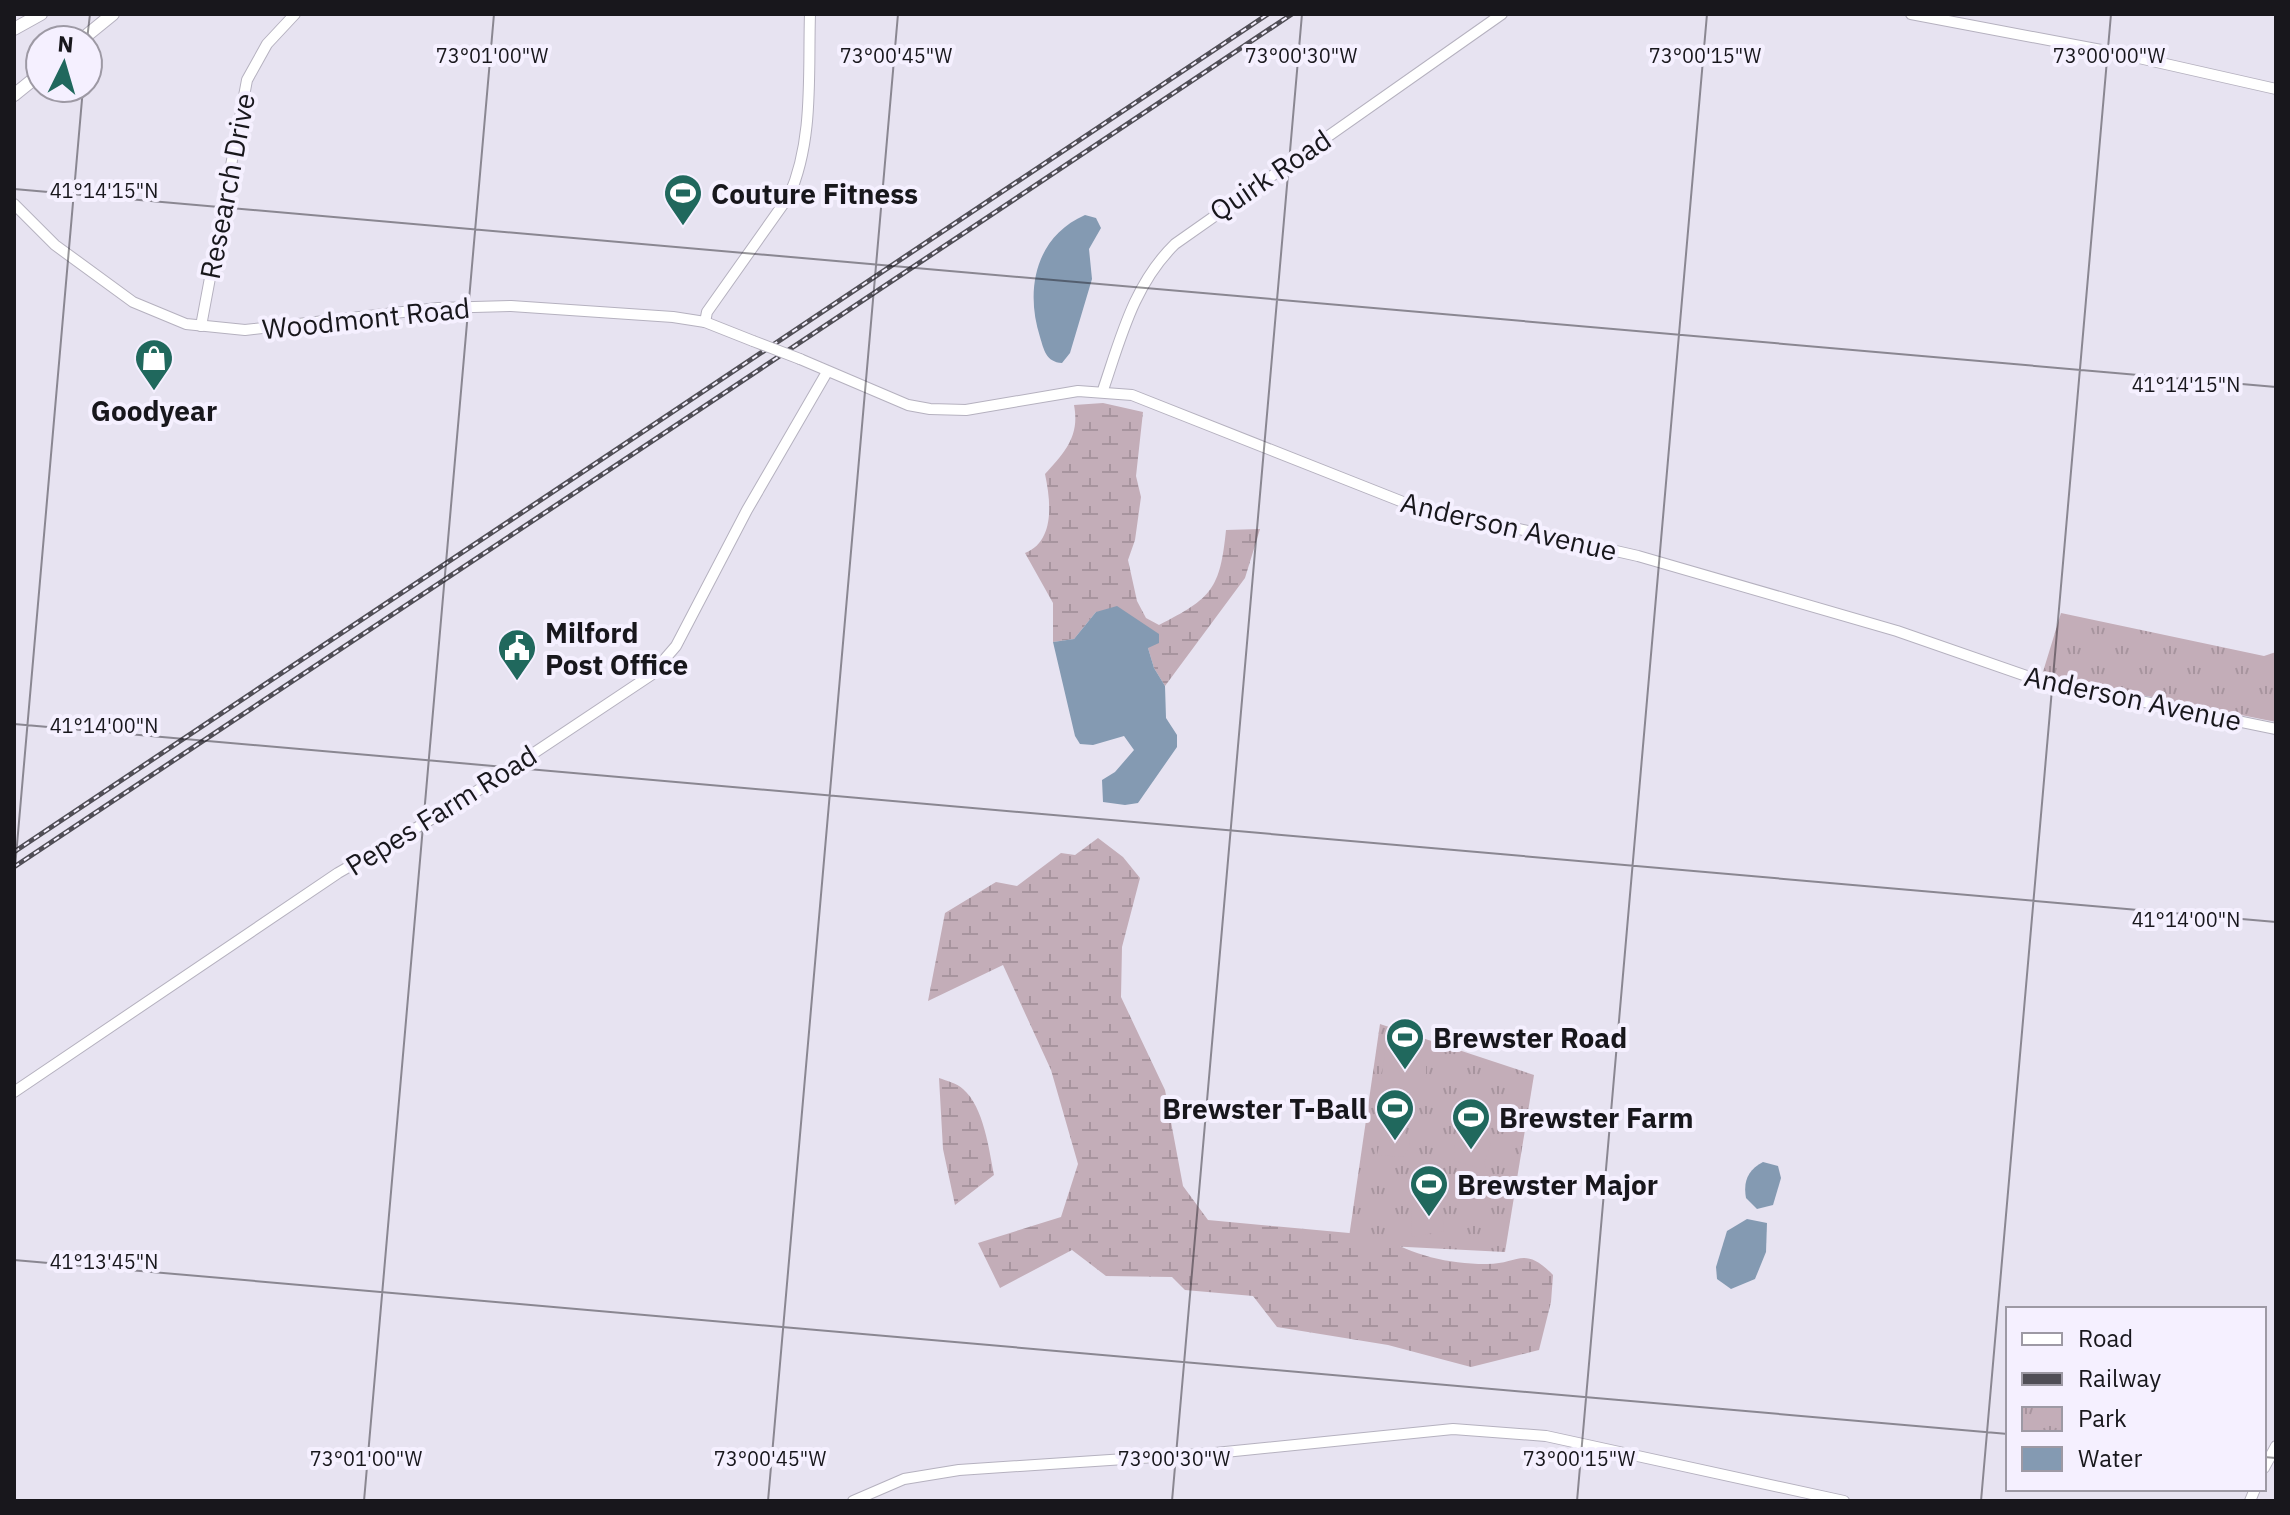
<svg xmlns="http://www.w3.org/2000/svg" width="2290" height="1515" viewBox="0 0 2290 1515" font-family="'IBM Plex Sans',sans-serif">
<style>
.wetland{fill:url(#wetland-marsh)}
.park{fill:url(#park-tufts)}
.garden{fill:#c3adb8}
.water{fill:#849ab2}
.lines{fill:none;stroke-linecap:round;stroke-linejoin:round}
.secondary-casing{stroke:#b5b1bf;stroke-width:12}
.highway-casing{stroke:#b5b1bf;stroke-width:14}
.secondary{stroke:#fff;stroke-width:10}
.highway{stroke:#fff;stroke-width:12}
.rail-casing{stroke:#504e56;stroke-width:5}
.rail{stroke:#f5f0ff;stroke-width:2;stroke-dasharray:6;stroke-linecap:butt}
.secondary-bridge-casing{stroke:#b5b1bf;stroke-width:12;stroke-linecap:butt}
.secondary-bridge{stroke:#fff;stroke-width:10}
.ticks{fill:none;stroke:#18171c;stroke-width:2;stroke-opacity:0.45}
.labels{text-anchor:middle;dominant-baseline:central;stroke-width:8;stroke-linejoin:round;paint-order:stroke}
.street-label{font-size:28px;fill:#18171c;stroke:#f5f0ff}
.poi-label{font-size:28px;font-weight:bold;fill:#18171c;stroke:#f5f0ff;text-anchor:start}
.ticks-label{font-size:20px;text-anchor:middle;fill:#18171c;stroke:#f5f0ff;stroke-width:8;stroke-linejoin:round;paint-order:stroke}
</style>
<defs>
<pattern id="wetland-marsh" width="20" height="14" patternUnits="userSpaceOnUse" patternTransform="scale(2)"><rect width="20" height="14" fill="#c3adb8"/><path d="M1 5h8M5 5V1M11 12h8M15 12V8" fill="none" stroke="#a7949e"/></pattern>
<pattern id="park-tufts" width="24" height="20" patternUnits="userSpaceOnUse" patternTransform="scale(2)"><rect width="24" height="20" fill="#c3adb8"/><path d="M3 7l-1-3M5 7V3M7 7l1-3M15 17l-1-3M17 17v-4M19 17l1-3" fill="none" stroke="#a7949e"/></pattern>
</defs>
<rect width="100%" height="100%" fill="#e7e3f1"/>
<g class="wetland">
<path d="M 1103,403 L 1143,412 L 1136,476 L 1141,497 L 1135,540 L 1128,560 L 1137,601 L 1146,618 L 1159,625 C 1212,598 1220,589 1226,530 L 1260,529 L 1245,578 L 1165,686 L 1154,668 L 1148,648 L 1096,612 L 1074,639 L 1053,642 L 1053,603 L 1025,553 C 1055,541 1051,502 1045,474 C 1065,452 1080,436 1074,405 Z"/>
<path d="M 1098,838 L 1123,857 L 1140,878 L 1122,947 L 1121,997 L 1165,1090 L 1183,1186 L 1208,1220 L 1382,1236 C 1411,1255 1449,1264 1485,1264 C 1518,1265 1523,1244 1553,1275 L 1551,1302 L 1539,1350 L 1471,1367 L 1388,1345 L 1277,1327 L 1253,1296 L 1185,1290 L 1172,1277 L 1106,1276 L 1072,1250 L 1000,1288 L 978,1243 L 1061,1217 L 1078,1164 L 1051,1070 L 1003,965 L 928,1001 L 945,913 L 996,882 L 1017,886 L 1061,853 L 1075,855 Z"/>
<path d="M 939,1078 C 947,1081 957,1083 963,1089 C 984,1107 989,1150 994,1175 L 955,1205 L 943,1149 Z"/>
</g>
<g class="park">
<polygon points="2061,613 2264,656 2276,652 2276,722 2042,675"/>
<polygon points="1380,1024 1534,1075 1505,1252 1348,1244"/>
</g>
<g class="garden">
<polygon points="1391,1049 1419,1053 1426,1065 1426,1077 1415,1092 1393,1093 1381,1081 1385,1053"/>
<polygon points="1395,1125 1410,1137 1409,1148 1403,1157 1377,1155 1383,1127"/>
<polygon points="1477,1132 1486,1135 1491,1144 1484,1163 1487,1171 1481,1173 1476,1167 1455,1161 1454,1146 1459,1137"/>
<polygon points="1426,1200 1442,1211 1444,1231 1412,1237 1411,1204"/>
</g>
<g class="water">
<path d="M 1085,215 L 1096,218 L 1101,228 L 1089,249 L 1092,279 L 1070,353 L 1062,363 C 1046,362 1044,350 1040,337 C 1025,290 1035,237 1085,215 Z"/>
<polygon points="1117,606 1159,634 1159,643 1148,648 1154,668 1165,686 1166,718 1177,735 1177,747 1138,803 1125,805 1103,802 1102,780 1115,772 1134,750 1124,736 1093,745 1080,744 1075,736 1053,642 1074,639 1096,612"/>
<path d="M 1763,1162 L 1778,1166 L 1781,1178 L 1773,1205 L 1757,1209 L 1746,1198 C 1743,1181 1748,1170 1763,1162 Z"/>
<polygon points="1747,1219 1767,1223 1766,1252 1755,1279 1731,1289 1717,1279 1716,1267 1727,1231"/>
</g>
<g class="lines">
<defs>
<g id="secondary">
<polyline points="1911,14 2117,53 2276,89"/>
<polyline points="14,204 55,245 133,302 186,324 245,330 438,308 511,306 673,317 705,322 753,341"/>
<path d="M 705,322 L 707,312 L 789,196 C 814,140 808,74 810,14"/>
<polyline points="201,326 247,80 267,44 295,14"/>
<polyline points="800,359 908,405 930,409 966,410 1078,391 1132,395 1408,504 1638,556 1897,631 2038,680 2276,729"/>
<path d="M 1103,390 C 1121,337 1134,284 1175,244 L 1502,14"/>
<polyline points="14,1092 338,873 456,805 651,675 676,646 747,510 827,372"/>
<polyline points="2264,1468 2276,1446"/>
<polyline points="853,1501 904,1479 959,1470 1215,1453 1453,1429 1546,1436 1844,1501"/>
<polyline points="2250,1501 2255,1489"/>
</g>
<g id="highway">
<polyline points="14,29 41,14"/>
<polyline points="81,40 113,14"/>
<polyline points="14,95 40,74"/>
</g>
</defs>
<use href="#secondary" class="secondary-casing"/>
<use href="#highway" class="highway-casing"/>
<use href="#secondary" class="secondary"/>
<use href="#highway" class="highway"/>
<defs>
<g id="rail">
<polyline points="14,852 1268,14"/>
<polyline points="14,867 1292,14"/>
</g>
</defs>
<use href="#rail" class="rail-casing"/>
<use href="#rail" class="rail"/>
<defs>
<polyline id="secondary-bridge" points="753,341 800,359"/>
</defs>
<use href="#secondary-bridge" class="secondary-bridge-casing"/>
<use href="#secondary-bridge" class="secondary-bridge"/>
</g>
<path class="ticks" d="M 87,40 L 90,14M 14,189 L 2276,387M 14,724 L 2276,922M 14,879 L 83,88M 14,1260 L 2008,1434M 2264,1457 L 2276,1458M 364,1501 L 494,14M 768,1501 L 898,14M 1172,1501 L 1302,14M 1577,1501 L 1707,14M 1981,1501 L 2111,14"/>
<defs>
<symbol id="stadium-pin" viewBox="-11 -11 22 30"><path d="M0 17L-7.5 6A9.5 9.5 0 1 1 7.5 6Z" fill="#20685d" stroke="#f5f0ff"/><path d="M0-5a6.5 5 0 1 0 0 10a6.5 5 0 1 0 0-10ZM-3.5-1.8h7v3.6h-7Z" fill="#fff"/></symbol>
<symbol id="shop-pin" viewBox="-11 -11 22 30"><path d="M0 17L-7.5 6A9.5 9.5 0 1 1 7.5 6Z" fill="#20685d" stroke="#f5f0ff"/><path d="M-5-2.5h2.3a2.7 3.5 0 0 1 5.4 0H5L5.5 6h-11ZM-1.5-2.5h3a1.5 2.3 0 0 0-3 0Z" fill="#fff"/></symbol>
<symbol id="civic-pin" viewBox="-11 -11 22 30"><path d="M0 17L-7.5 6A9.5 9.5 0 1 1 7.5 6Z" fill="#20685d" stroke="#f5f0ff"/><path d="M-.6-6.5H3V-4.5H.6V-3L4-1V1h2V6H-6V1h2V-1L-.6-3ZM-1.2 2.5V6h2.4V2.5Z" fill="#fff"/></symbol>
</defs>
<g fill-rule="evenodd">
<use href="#stadium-pin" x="661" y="171" width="44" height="60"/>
<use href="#shop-pin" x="132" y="336" width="44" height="60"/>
<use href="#civic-pin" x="495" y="626" width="44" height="60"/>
<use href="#stadium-pin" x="1383" y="1015" width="44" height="60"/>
<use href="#stadium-pin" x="1373" y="1086" width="44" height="60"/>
<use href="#stadium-pin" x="1449" y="1095" width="44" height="60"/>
<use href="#stadium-pin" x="1407" y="1162" width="44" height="60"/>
</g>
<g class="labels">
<g class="street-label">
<text transform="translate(1270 175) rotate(-34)">Quirk Road</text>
<text transform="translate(227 186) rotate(-79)">Research Drive</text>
<text transform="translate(366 318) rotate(-6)">Woodmont Road</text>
<text transform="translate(1509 526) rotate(13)">Anderson Avenue</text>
<text transform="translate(2133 698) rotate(12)">Anderson Avenue</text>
<text transform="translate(441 810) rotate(-32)">Pepes Farm Road</text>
</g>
<g class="poi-label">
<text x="711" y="193">Couture Fitness</text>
<text x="154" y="410" text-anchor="middle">Goodyear</text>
<text x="545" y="632">Milford<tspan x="545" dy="32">Post Office</tspan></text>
<text x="1433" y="1037">Brewster Road</text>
<text x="1367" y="1108" text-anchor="end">Brewster T-Ball</text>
<text x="1499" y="1117">Brewster Farm</text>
<text x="1457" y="1184">Brewster Major</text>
</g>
</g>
<g class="ticks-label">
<text x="492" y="63">73°01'00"W</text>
<text x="896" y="63">73°00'45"W</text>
<text x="1301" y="63">73°00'30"W</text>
<text x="1705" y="63">73°00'15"W</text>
<text x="2109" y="63">73°00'00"W</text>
<text x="104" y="198">41°14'15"N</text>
<text x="2186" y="392">41°14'15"N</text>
<text x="104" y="733">41°14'00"N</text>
<text x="2186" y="927">41°14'00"N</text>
<text x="104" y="1269">41°13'45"N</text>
<text x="366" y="1466">73°01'00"W</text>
<text x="770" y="1466">73°00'45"W</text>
<text x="1174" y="1466">73°00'30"W</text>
<text x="1579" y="1466">73°00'15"W</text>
</g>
<rect width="2290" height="1515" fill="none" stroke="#18171c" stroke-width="32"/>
<rect x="2006" y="1307" width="260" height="184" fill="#f5f0ff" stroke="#9d99a4" stroke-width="2"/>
<rect x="2022" y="1333" width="40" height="12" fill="#ffffff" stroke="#9d99a4" stroke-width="2"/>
<text x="2078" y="1347" font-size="24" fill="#18171c">Road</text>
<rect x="2022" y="1373" width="40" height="12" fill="#504e56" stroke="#9d99a4" stroke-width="2"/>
<text x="2078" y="1387" font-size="24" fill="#18171c">Railway</text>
<rect x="2022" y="1407" width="40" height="24" fill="url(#park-tufts)" stroke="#9d99a4" stroke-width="2"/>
<text x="2078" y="1427" font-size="24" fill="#18171c">Park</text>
<rect x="2022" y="1447" width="40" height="24" fill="#849ab2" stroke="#9d99a4" stroke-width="2"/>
<text x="2078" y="1467" font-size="24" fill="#18171c">Water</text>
<g transform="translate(64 64) rotate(5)"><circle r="38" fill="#f5f0ff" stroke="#9d99a4" stroke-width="2"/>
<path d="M0-6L14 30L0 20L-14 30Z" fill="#20685d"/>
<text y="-12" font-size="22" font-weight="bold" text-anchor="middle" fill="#18171c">N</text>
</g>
</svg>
